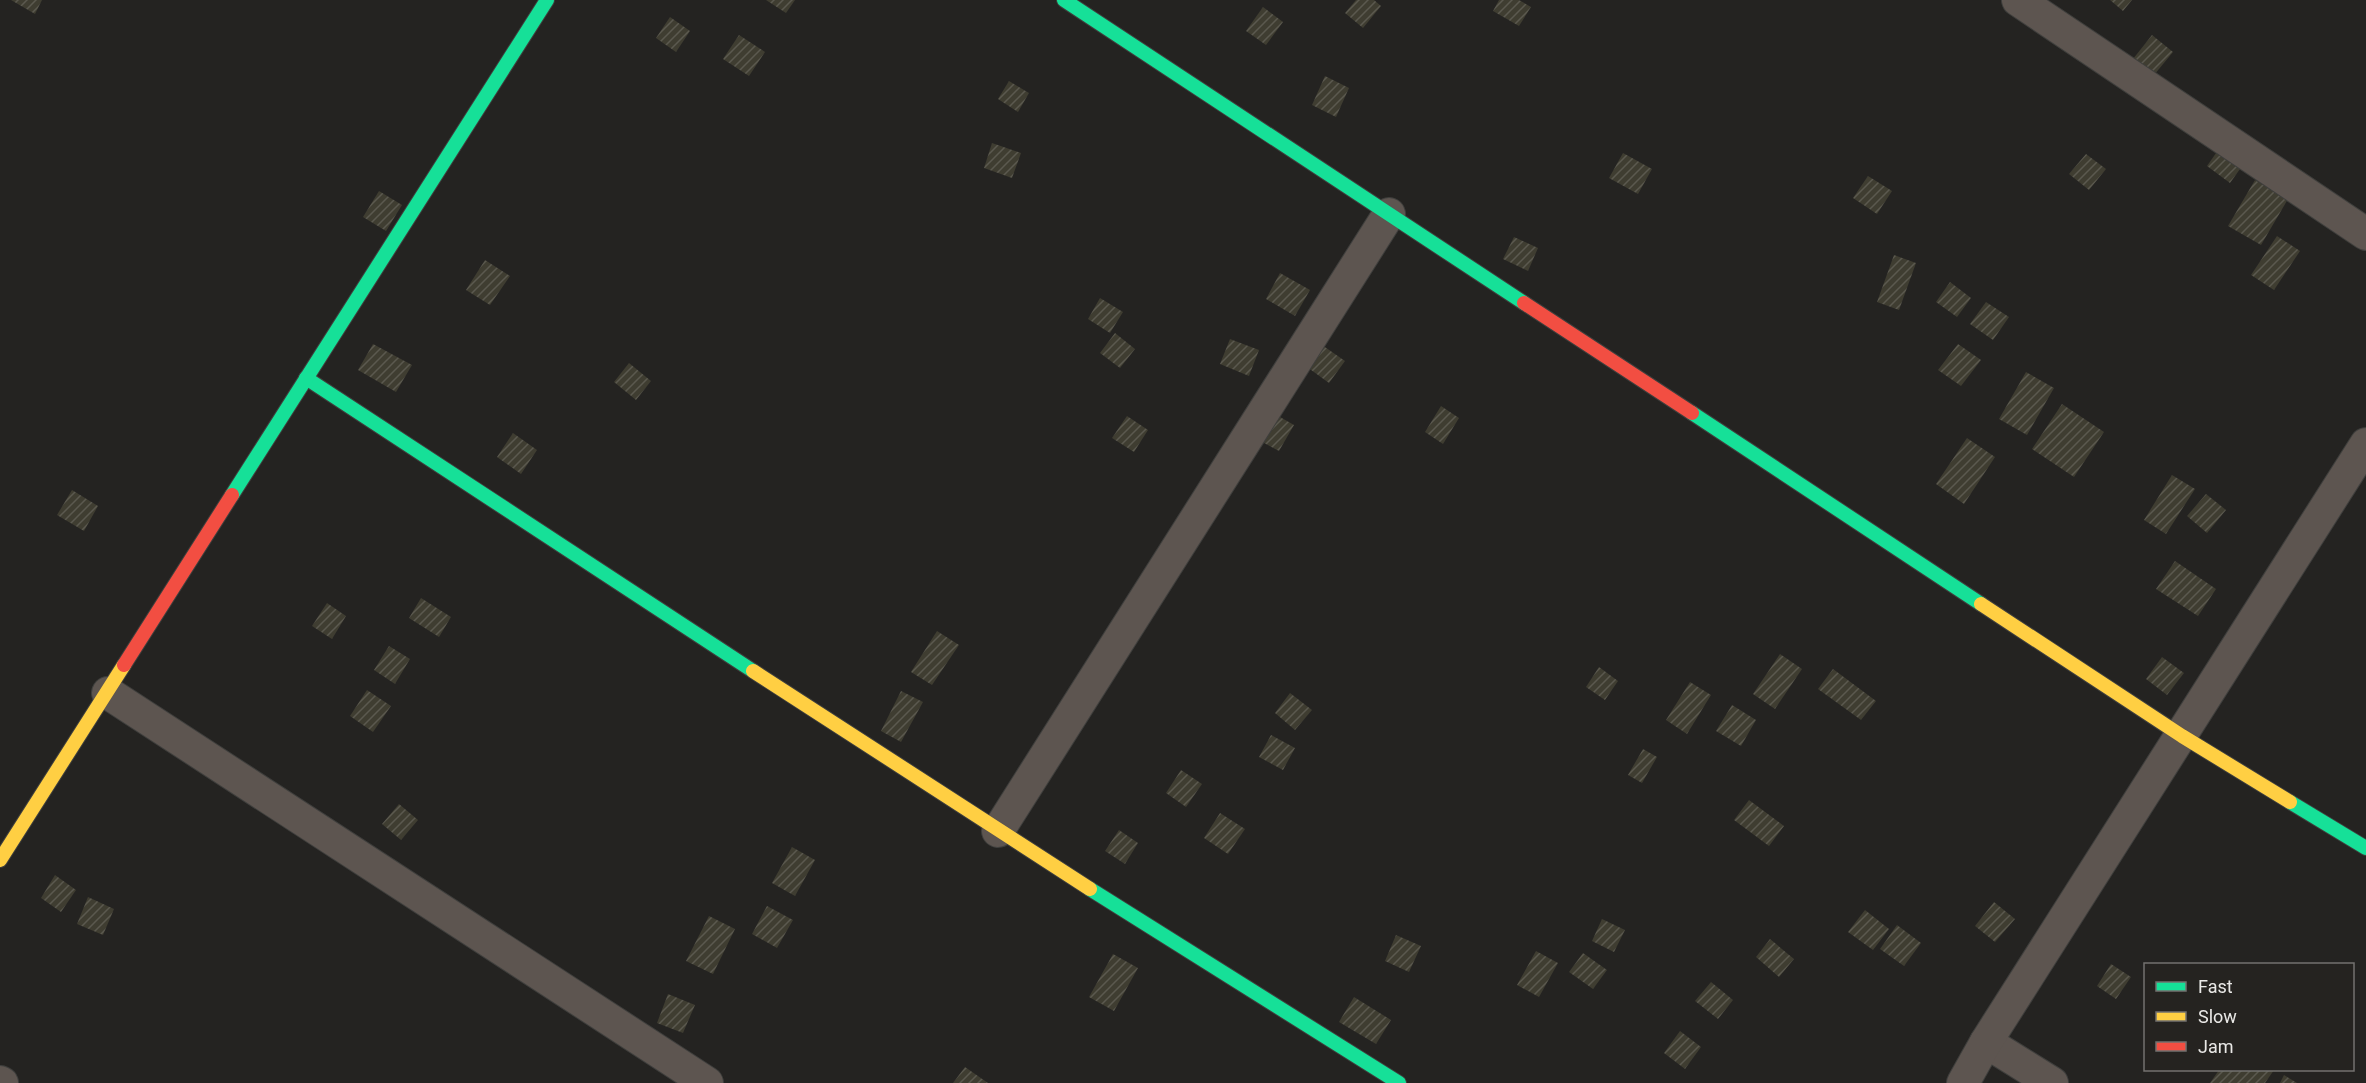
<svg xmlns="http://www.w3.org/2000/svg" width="2366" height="1083" viewBox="0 0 2366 1083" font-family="Roboto,sans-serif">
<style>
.building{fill:url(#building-hatch)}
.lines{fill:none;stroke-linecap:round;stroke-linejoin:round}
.street-casing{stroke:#3f3f3d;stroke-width:34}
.fast-casing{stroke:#3f3f3d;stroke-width:16}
.slow-casing{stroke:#3f3f3d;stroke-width:16}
.jam-casing{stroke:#3f3f3d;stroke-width:16}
.street{stroke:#5d5550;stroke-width:32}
.fast{stroke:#16e098;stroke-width:14}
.slow{stroke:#ffcf43;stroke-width:14}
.jam{stroke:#f24e42;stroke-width:14}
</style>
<defs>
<pattern id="building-hatch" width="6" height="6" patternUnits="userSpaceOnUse" patternTransform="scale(1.5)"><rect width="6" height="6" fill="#3f3d31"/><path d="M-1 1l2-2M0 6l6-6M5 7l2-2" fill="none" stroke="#5b594f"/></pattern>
</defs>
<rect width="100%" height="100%" fill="#242321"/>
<g class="building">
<polygon points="11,0 42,0 35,14"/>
<polygon points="766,0 795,0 786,13"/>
<polygon points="1356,0 1374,0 1381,6 1363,28 1345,13"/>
<polygon points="1499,0 1519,0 1531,7 1519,26 1493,11"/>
<polygon points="2110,0 2132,0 2123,11"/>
<polygon points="1263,7 1283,22 1266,45 1246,31"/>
<polygon points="670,17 690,31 676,52 656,38"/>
<polygon points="739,35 765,52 749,76 723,59"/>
<polygon points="2152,35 2173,52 2154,75 2133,59"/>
<polygon points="1325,76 1349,88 1336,117 1312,105"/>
<polygon points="1009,81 1029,93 1018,112 998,99"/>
<polygon points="992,143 1021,153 1012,178 984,168"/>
<polygon points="2221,146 2245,162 2230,183 2207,166"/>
<polygon points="1623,153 1652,169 1638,194 1609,178"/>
<polygon points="2086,154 2106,169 2089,190 2069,174"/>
<polygon points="1868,176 1892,191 1877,214 1853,198"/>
<polygon points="2255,180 2288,199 2261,245 2228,226"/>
<polygon points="379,191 402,205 386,231 363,217"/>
<polygon points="2277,236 2300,251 2274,290 2251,275"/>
<polygon points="1514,237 1538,248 1528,271 1503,259"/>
<polygon points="1894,255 1916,263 1899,310 1877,302"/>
<polygon points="485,260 510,276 490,305 466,290"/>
<polygon points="1280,273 1310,290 1295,316 1266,299"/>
<polygon points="1950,282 1971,298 1957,317 1936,302"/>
<polygon points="1100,298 1123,312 1110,333 1088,319"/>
<polygon points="1986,302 2009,317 1993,340 1970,324"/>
<polygon points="1115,333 1135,349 1120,368 1100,353"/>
<polygon points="1230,339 1259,350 1249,376 1220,364"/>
<polygon points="373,344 412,365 396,392 358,370"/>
<polygon points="1958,344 1981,360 1961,386 1938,370"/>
<polygon points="1322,345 1345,361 1329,383 1307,367"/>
<polygon points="629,363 651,381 636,400 614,382"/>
<polygon points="2026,372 2054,388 2027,435 1999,419"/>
<polygon points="2062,404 2104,432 2074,477 2032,449"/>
<polygon points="1441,406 1459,418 1443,444 1425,432"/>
<polygon points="1266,409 1294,425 1279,451 1251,436"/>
<polygon points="1127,416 1148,430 1134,452 1112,438"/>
<polygon points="513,433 537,450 521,474 497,457"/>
<polygon points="1967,438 1995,457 1964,504 1936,484"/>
<polygon points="2172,475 2195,489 2166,534 2144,520"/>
<polygon points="72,490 98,506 84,531 57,515"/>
<polygon points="2206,494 2226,510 2207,533 2187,516"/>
<polygon points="2175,561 2216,589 2198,616 2156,589"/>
<polygon points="421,598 451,617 439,637 409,618"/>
<polygon points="327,603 346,616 332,639 312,626"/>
<polygon points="937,631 959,645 932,685 911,672"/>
<polygon points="389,646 410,659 395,684 374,670"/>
<polygon points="1780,654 1802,669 1775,709 1753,694"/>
<polygon points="2162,657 2184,673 2167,695 2146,679"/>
<polygon points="1599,667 1618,681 1605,700 1586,687"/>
<polygon points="1833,669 1876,701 1861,720 1818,689"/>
<polygon points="1690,682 1711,695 1687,734 1666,720"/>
<polygon points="367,690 391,706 373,732 350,716"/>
<polygon points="901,691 923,702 901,742 881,731"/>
<polygon points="1290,693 1312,710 1295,730 1275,713"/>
<polygon points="1732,705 1756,720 1741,746 1716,731"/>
<polygon points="1271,735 1295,748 1283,770 1259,757"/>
<polygon points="1643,749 1657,757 1642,783 1628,775"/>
<polygon points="1181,770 1202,784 1186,807 1166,793"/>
<polygon points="1749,800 1784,826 1769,846 1734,820"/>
<polygon points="399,804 418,820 401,840 382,824"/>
<polygon points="1220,813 1245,829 1228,854 1204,838"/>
<polygon points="1119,830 1138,843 1125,864 1105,851"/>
<polygon points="792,847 815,860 795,896 772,883"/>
<polygon points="55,875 76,890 61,912 41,898"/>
<polygon points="88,897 114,909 103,935 77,924"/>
<polygon points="1994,902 2015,919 1995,942 1975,926"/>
<polygon points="767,906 793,920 777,948 752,934"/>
<polygon points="1865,910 1889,929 1873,950 1848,932"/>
<polygon points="709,916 735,929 713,974 686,961"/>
<polygon points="1602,919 1625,930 1614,952 1592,941"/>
<polygon points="1897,925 1921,943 1904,966 1880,949"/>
<polygon points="1396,935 1421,946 1409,972 1385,961"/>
<polygon points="1770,939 1794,959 1779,977 1756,957"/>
<polygon points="1536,951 1558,963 1539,997 1517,985"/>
<polygon points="1583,953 1607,970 1593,989 1569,972"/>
<polygon points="1113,954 1138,968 1114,1011 1089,997"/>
<polygon points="2111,964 2131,977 2116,999 2097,986"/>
<polygon points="1711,982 1733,1000 1718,1019 1695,1001"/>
<polygon points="668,994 695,1005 683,1033 657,1023"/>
<polygon points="1354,997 1391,1020 1376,1044 1339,1022"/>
<polygon points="1680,1031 1701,1047 1685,1069 1664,1053"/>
<polygon points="965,1067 988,1083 953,1083"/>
<polygon points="2219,1070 2274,1070 2265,1083 2210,1083"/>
<polygon points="2284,1075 2297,1083 2280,1083"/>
</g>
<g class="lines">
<defs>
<g id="street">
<polyline points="2018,0 2366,234"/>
<polyline points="108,693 707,1083"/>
<polyline points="998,831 1389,214"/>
<polyline points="1986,1042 2052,1083"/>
<polyline points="0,1082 2,1083"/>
<polyline points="1963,1083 1986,1042 2366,444"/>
</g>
<g id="fast">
<polyline points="1064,0 1524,303"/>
<polyline points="306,378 753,671"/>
<polyline points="1692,413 1981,604"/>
<polyline points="232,495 547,0"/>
<polyline points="2290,802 2366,848"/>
<polyline points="1090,889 1399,1083"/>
</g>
<g id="slow">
<polyline points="1981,604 2182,736 2290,802"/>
<polyline points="753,671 1090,889"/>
<polyline points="0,860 124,665"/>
</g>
<g id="jam">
<polyline points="1524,303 1692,413"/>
<polyline points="124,665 232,495"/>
</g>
</defs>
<use href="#street" class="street-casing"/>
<use href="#fast" class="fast-casing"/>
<use href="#slow" class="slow-casing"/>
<use href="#jam" class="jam-casing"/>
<use href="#street" class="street"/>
<use href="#fast" class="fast"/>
<use href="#slow" class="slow"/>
<use href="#jam" class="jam"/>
</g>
<rect x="2144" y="963" width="210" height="108" fill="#252320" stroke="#73726f" stroke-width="1.5"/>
<rect x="2156" y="982" width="30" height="9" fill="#16e098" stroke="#73726f" stroke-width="1.5"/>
<text x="2198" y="993" font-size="18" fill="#e9e8e6">Fast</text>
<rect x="2156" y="1012" width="30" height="9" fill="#ffcf43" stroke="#73726f" stroke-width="1.5"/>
<text x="2198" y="1023" font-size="18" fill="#e9e8e6">Slow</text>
<rect x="2156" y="1042" width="30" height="9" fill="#f24e42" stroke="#73726f" stroke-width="1.5"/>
<text x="2198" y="1053" font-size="18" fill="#e9e8e6">Jam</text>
</svg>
